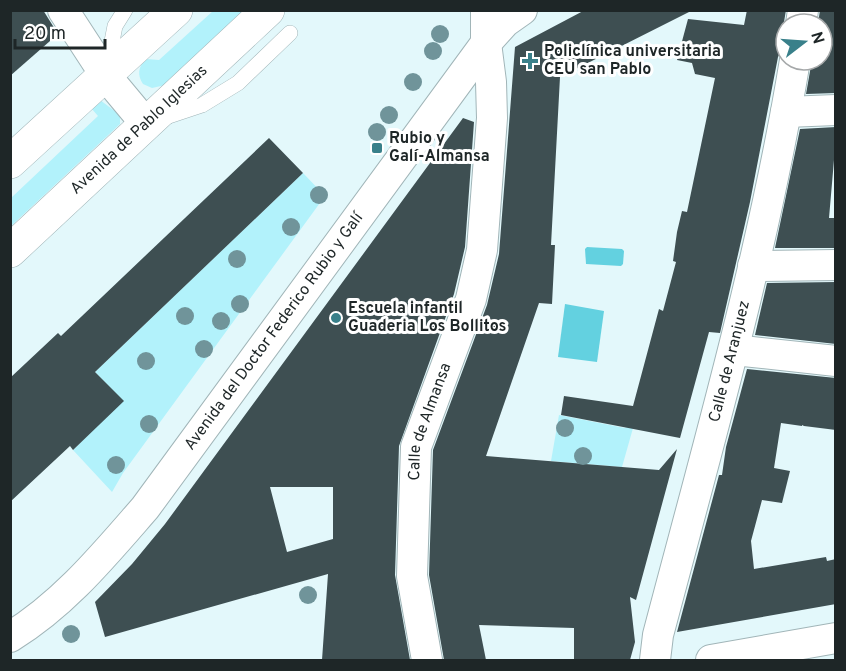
<svg xmlns="http://www.w3.org/2000/svg" width="846" height="671" viewBox="0 0 846 671" font-family="Overpass,sans-serif">
<style>
.green{fill:#b2f2fb}
.water{fill:#63d1e0}
.building{fill:#3e4f52;fill-rule:evenodd}
.lines{fill:none;stroke-linecap:round;stroke-linejoin:round}
.service-casing{stroke:#a1b5b8;stroke-width:16}
.minor-casing{stroke:#a1b5b8;stroke-width:32}
.tertiary-casing{stroke:#a1b5b8;stroke-width:34}
.service{stroke:#fff;stroke-width:15}
.minor{stroke:#fff;stroke-width:30}
.tertiary{stroke:#fff;stroke-width:33}
.tree{fill:#70949a}
.poi-dot{fill:#39808a;stroke:#fff;stroke-width:2}
.labels{text-anchor:middle;dominant-baseline:central;stroke-width:6;stroke-linejoin:round;paint-order:stroke}
.poi-label{font-size:16px;font-weight:bold;fill:#1e2627;stroke:#fff;text-anchor:start}
.street-label{font-size:16px;fill:#1e2627;stroke:#fff}
</style>
<rect width="100%" height="100%" fill="#e3f8fb"/>
<g class="green">
<path d="M 213,11 L 248,11 L 170,84 L 152,88 L 143,84 C 137,75 138,67 146,59 L 159,60 Z"/>
<polygon points="100,100 120,115 120,124 11,226 11,198 98,116 92,109"/>
<polygon points="303,173 325,196 123,473 112,492 73,450 123,401 95,372"/>
<polygon points="637,414 622,467 551,461 559,415 625,428"/>
</g>
<g class="water">
<polygon points="587,247 622,249 624,251 623,264 621,266 586,264 585,249"/>
<polygon points="565,304 604,311 597,362 558,357"/>
</g>
<g class="building">
<polygon points="10,10 43,10 58,34 10,76"/>
<polygon points="585,10 693,10 560,77 551,245 555,245 552,304 539,303 486,456 659,470 677,449 636,600 630,597 635,642 630,660 574,660 574,628 479,625 486,660 444,660 429,575 433,450 487,305 499,254 515,47"/>
<polygon points="747,10 786,10 784,22 786,46 782,49 778,57 750,202 720,333 709,332 680,438 561,415 564,396 633,406 659,309 663,311 676,262 673,261 677,232 682,211 687,212 715,78 695,74 692,63 677,60 688,19 744,25"/>
<polygon points="820,10 836,10 836,93 806,94 812,60 822,60 822,24 818,24"/>
<path d="M 463,118 L 474,122 L 465,247 L 454,294 L 399,446 L 395,575 L 410,660 L 322,660 L 328,574 L 105,637 L 95,602 L 132,564 L 165,524 ZM 270,487 L 333,487 L 333,539 L 287,552 Z"/>
<polygon points="836,127 836,160 834,160 829,218 836,218 836,248 775,248 800,129"/>
<polygon points="269,138 303,173 95,372 124,401 73,450 70,446 10,502 10,378 58,333 61,336"/>
<polygon points="836,282 836,344 755,335 767,283"/>
<polygon points="747,369 836,378 836,430 804,426 802,425 802,426 781,423 774,468 790,471 782,503 762,500 751,541 754,569 826,557 827,561 836,559 836,604 677,632 719,475 722,475 726,447"/>
</g>
<g class="lines">
<defs>
<g id="service">
<polyline points="107,67 115,26 125,10"/>
<polyline points="166,117 202,105 238,83 290,33"/>
</g>
<g id="minor">
<polyline points="63,10 106,76 146,124"/>
<polyline points="801,24 803,10"/>
<polyline points="786,112 836,110"/>
<polyline points="753,266 836,265"/>
<polyline points="734,350 836,361"/>
<path id="s1" d="M 10,637 C 64,604 104,555 145,508 L 486,43 L 505,22 L 522,10"/>
<path id="s2" d="M 427,660 L 412,576 L 416,447 L 471,299 L 482,250 L 492,118 L 491,82 L 486,43 L 486,10"/>
<path id="s3" d="M 655,660 L 658,635 C 708,445 763,255 795,60"/>
<polyline points="711,660 836,638"/>
</g>
<g id="tertiary">
<polyline points="10,162 176,10"/>
<path id="s4" d="M 10,251 L 268,10"/>
</g>
</defs>
<use href="#service" class="service-casing"/>
<use href="#minor" class="minor-casing"/>
<use href="#tertiary" class="tertiary-casing"/>
<use href="#service" class="service"/>
<use href="#minor" class="minor"/>
<use href="#tertiary" class="tertiary"/>
</g>
<g class="tree">
<circle cx="440" cy="34" r="9"/>
<circle cx="433" cy="51" r="9"/>
<circle cx="413" cy="82" r="9"/>
<circle cx="389" cy="115" r="9"/>
<circle cx="377" cy="132" r="9"/>
<circle cx="319" cy="195" r="9"/>
<circle cx="291" cy="227" r="9"/>
<circle cx="237" cy="259" r="9"/>
<circle cx="240" cy="304" r="9"/>
<circle cx="185" cy="316" r="9"/>
<circle cx="221" cy="321" r="9"/>
<circle cx="204" cy="349" r="9"/>
<circle cx="146" cy="361" r="9"/>
<circle cx="149" cy="424" r="9"/>
<circle cx="565" cy="428" r="9"/>
<circle cx="583" cy="456" r="9"/>
<circle cx="116" cy="465" r="9"/>
<circle cx="308" cy="595" r="9"/>
<circle cx="71" cy="634" r="9"/>
</g>
<g class="poi-dot">
<path d="M527 52h6v6h6v6h-6v6h-6v-6h-6v-6h6z"/>
<rect x="371" y="142" width="12" height="12" rx="3"/>
<circle cx="336" cy="318" r="6"/>
</g>
<g class="labels">
<g class="poi-label">
<text x="544" y="52">Policlínica universitaria<tspan x="544" dy="18">CEU san Pablo</tspan></text>
<text x="389" y="139">Rubio y<tspan x="389" dy="18">Galí-Almansa</tspan></text>
<text x="348" y="309">Escuela infantil<tspan x="348" dy="18">Guaderia Los Bollitos</tspan></text>
</g>
<g class="street-label">
<text stroke="none"><textPath href="#s4" startOffset="177">Avenida de Pablo Iglesias</textPath></text>
<text stroke="none"><textPath href="#s1" startOffset="406">Avenida del Doctor Federico Rubio y Galí</textPath></text>
<text stroke="none"><textPath href="#s3" startOffset="308">Calle de Aranjuez</textPath></text>
<text stroke="none"><textPath href="#s2" startOffset="242">Calle de Almansa</textPath></text>
</g>
</g>
<rect width="846" height="671" fill="none" stroke="#1e2627" stroke-width="24"/>
<g transform="translate(804 42) rotate(73)"><circle r="28" fill="#ffffff" stroke="#a5a8a9" stroke-width="1.5"/>
<path d="M0-4.5L10 22L0 15L-10 22Z" fill="#39808a"/>
<text y="-9" font-size="16" font-weight="bold" text-anchor="middle" fill="#1e2627">N</text>
</g>
<path d="M15 39v9h90v-9" fill="none" stroke="#1e2627" stroke-width="3"/>
<text x="24" y="39" font-size="18" fill="#1e2627" stroke="#ffffff" stroke-width="4.5" paint-order="stroke">20 m</text>
</svg>
